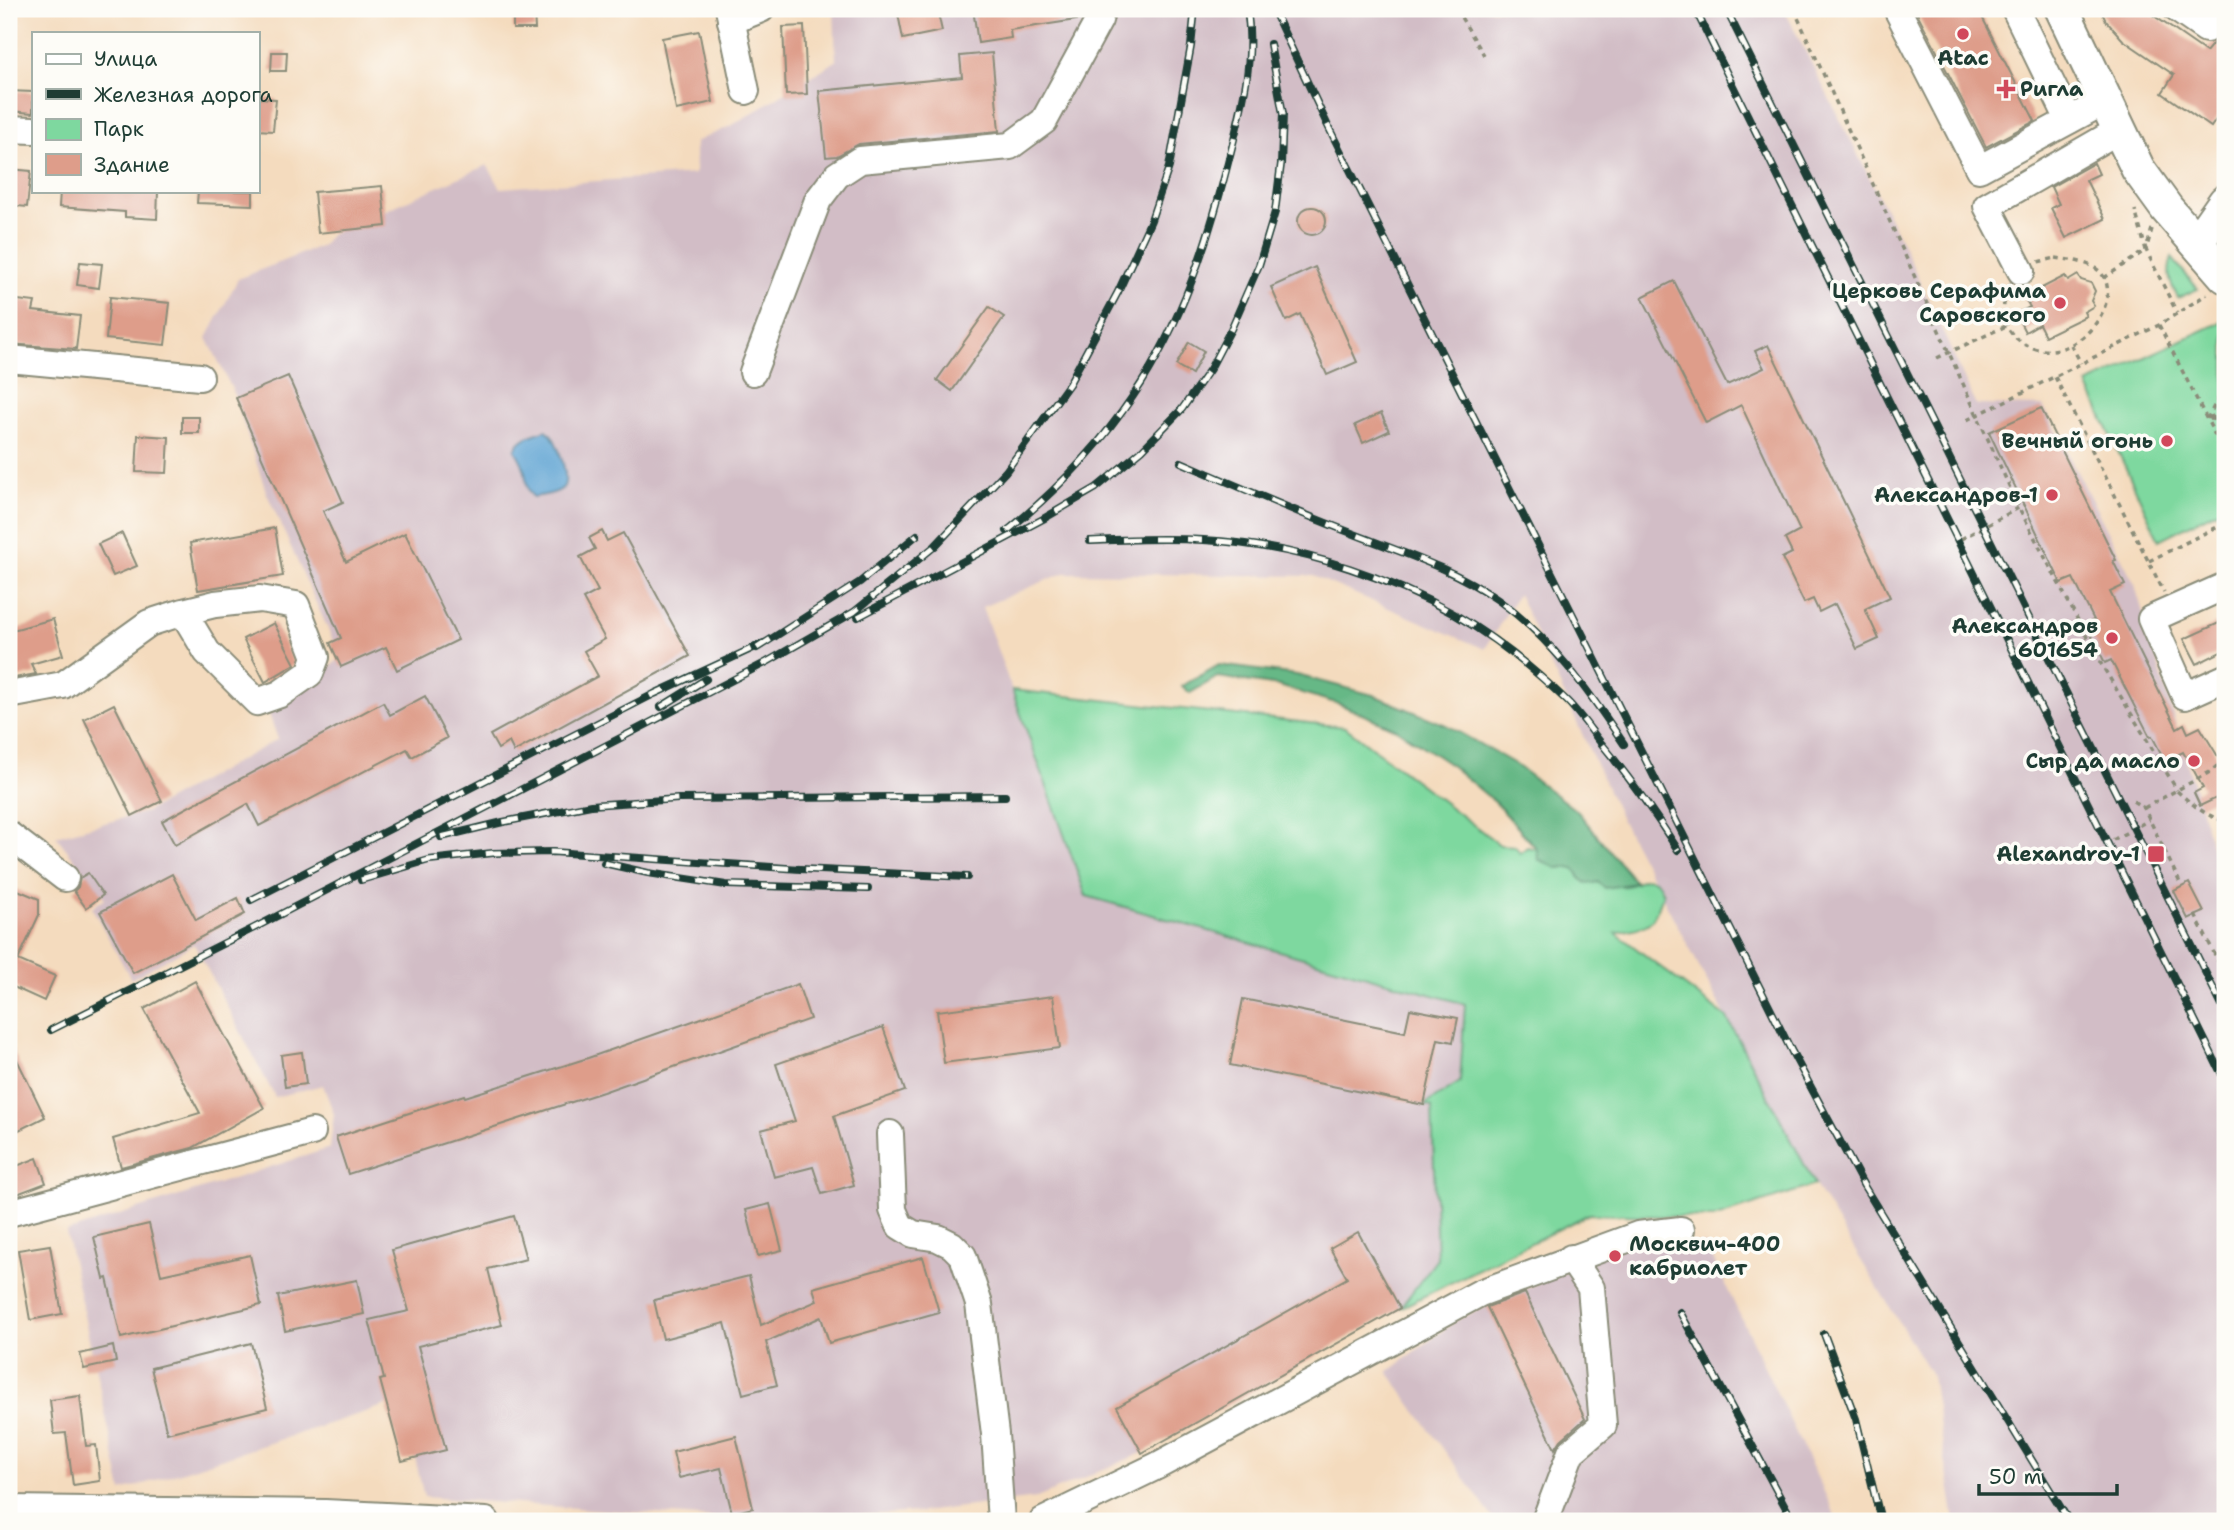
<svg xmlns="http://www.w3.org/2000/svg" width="2234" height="1530" viewBox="0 0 2234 1530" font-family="'Shantell Sans',sans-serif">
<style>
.industrial{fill:#d2bdc6}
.green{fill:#7ed89f;stroke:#4e8a6a;stroke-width:2}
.forest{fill:#66b886;stroke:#427a5d;stroke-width:2}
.water{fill:#5da3d3;stroke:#3e7084;stroke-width:2}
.building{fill:#de9d8a}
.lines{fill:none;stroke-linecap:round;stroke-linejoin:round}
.minor-casing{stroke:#8a8c79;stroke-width:30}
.major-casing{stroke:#8a8c79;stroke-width:37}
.path{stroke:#8a8c79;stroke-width:3.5;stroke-dasharray:5 5;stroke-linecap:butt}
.minor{stroke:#fff;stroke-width:26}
.major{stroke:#fff;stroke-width:33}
.rail-casing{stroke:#1f3d34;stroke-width:8}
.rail{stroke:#fdfcf7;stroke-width:5;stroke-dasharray:16;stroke-linecap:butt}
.poi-dot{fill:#d1495b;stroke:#fdfcf7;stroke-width:2.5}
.labels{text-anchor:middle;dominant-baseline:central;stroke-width:7;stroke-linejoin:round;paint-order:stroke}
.poi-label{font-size:21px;font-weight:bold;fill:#1f3d34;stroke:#fdfcf7;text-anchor:end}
</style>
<rect width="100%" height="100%" fill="#fdfcf7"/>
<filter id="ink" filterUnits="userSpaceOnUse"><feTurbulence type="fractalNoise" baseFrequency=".0143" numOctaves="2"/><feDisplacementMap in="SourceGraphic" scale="14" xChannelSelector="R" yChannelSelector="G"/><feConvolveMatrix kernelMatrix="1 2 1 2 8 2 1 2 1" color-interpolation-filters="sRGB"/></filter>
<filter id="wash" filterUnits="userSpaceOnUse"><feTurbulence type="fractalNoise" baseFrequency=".00686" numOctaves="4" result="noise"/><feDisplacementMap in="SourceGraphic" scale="28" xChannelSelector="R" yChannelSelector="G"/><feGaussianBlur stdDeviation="1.57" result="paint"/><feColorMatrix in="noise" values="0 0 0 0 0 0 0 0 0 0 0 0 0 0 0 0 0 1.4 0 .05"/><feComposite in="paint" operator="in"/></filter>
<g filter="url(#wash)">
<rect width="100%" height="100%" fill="#f4dbbe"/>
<g class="industrial">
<polygon points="834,9 1784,9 1901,240 1976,405 2043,406 2134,582 2213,851 2225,872 2225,1521 1955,1521 1932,1376 1815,1185 1622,821 1518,594 1485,649 1313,576 1064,573 982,607 1086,896 1465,1004 1460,1082 1426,1105 1432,1107 1437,1259 1400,1308 1142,1453 1037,1498 922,1512 753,1521 424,1497 402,1400 122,1491 66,1232 330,1148 334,1114 323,1085 275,1097 194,944 131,979 92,908 105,898 56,836 146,812 278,739 269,714 341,658 267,494 232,389 207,338 238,279 323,245 330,235 487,165 501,188 695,174 695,142 731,126 836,61"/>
<polygon points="1655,1242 1706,1244 1838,1521 1495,1521 1388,1372 1457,1320 1616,1248"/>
</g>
<g class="green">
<path d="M 2172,258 L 2198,289 L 2178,298 C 2170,283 2166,275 2172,258 Z"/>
<polygon points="2223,321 2225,324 2225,507 2159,540 2087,384"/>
<path d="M 1012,690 L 1345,727 L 1500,845 L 1515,846 L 1520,853 L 1527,847 L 1537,849 L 1557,868 L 1566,867 L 1576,870 L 1580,878 C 1594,881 1612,888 1627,886 C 1636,885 1645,874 1654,880 C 1659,882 1661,889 1663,894 C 1651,932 1648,924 1616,933 L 1727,1018 L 1815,1185 L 1713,1218 L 1589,1214 L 1400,1308 L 1437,1259 L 1432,1107 L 1424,1105 L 1460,1082 L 1465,1004 L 1086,896 Z"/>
</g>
<polygon class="forest" points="1219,665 1297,675 1373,695 1446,725 1515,764 1578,812 1636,883 1605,888 1598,882 1588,884 1580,878 1576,870 1566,867 1557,868 1538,859 1537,849 1496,803 1448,763 1396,729 1339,704 1279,686 1218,677 1190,693 1182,686"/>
<path class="water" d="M 546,430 C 556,435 569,475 564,486 C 560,494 540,496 533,497 C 526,489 527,483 525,473 C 524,465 519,456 515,450 C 520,437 533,435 546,430 Z"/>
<g id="blocks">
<g class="building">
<polygon points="897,9 937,9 942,31 903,39"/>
<polygon points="973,9 1086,9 1082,19 1010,30 1011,38 978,43"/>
<polygon points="1915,9 1978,9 2035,121 1986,147"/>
<polygon points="2100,9 2144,9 2206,52 2225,29 2225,106 2211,127 2162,93 2174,75 2123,40 2106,21"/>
<polygon points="534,11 535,29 513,29 513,12"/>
<polygon points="804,26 807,94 786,95 783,27"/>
<polygon points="699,31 713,102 676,110 662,38"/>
<polygon points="272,52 287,52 286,71 271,71"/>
<polygon points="992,53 999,131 859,144 837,156 826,157 819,91 962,77 960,56"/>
<polygon points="9,91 33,92 33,113 9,111"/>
<polygon points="257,98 276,99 273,131 257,130"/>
<polygon points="2094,163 2099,174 2086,180 2105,219 2066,238 2051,208 2059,204 2051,187"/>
<polygon points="9,169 31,171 27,207 9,205"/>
<polygon points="382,186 386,226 318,233 314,192"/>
<polygon points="60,191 158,191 157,219 125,217 125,212 59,207"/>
<polygon points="198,191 253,191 253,205 197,203"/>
<circle cx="1312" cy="221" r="14"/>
<polygon points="80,262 102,264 99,288 77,285"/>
<polygon points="1315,267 1357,362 1327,375 1300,314 1286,321 1271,287"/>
<polygon points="2078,275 2081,280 2091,283 2095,291 2091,301 2094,306 2084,312 2086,316 2045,336 2039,324 2025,332 2016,314 2030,307 2024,297 2065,276 2068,281"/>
<polygon points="1674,281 1727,385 1764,368 1755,351 1768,345 1890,597 1865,609 1879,639 1857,649 1835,604 1819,612 1813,599 1804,603 1782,558 1792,553 1785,539 1800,531 1741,405 1706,423 1642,297"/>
<polygon points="110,297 170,303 165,345 106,339"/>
<polygon points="9,299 35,302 33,311 80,316 76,349 9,344"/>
<polygon points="989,307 1004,317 952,391 937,380"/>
<polygon points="1189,342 1204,351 1192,374 1176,365"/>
<polygon points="288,376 343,502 323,511 346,562 405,533 458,640 397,670 386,647 341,667 330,643 341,638 236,398"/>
<polygon points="2041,408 2116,560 2113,561 2125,585 2110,592 2177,728 2184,724 2188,733 2200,727 2225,768 2225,794 2200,806 2194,793 2203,788 2193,769 2183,752 2165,761 2152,736 2150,737 2111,660 2105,663 2086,624 2094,620 2073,578 2061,583 1989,432"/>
<polygon points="1381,413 1389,431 1363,443 1355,425"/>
<rect x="182" y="417" width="17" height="16"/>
<polygon points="138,435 169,437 167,473 136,472"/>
<polygon points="275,528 283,576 198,590 190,543"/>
<polygon points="602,531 607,541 623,533 690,656 514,752 509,742 498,749 490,735 598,676 584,651 605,639 583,599 598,591 580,557 595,549 589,538"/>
<polygon points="122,533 137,566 113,576 98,544"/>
<polygon points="53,619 63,655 31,664 36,674 9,679 9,631"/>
<polygon points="2221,622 2225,630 2225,650 2197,664 2184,639"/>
<polygon points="274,623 295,664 265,682 243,639"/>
<polygon points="425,696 447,738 412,757 407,749 259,826 248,804 175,845 162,821 383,702 390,715"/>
<polygon points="114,704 162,801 132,816 84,719"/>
<polygon points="88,873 103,895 86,908 74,891 78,887 80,878"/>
<polygon points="172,874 196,920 238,898 245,914 133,973 100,912"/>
<polygon points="2189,883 2204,912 2188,919 2174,891"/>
<polygon points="13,888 39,899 39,915 18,960 55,976 44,1001 9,985 9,897"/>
<polygon points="195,981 264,1108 192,1148 121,1167 113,1139 200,1113 144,1009"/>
<polygon points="798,984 810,1019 603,1092 348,1174 336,1137 464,1095 465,1097 588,1058"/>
<polygon points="1053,996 1060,1048 944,1063 937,1011"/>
<polygon points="1243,999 1405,1032 1410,1009 1458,1018 1453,1042 1438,1039 1424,1105 1230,1065"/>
<polygon points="883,1027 905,1091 834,1116 854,1185 822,1194 813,1167 774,1177 761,1130 795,1121 776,1064"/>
<polygon points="9,1043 45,1117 9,1135"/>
<polygon points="302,1052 306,1084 285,1087 281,1055"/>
<polygon points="37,1158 46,1183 9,1197 9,1169"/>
<polygon points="770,1204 782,1250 758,1256 746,1210"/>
<polygon points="514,1216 526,1259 488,1269 502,1325 418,1346 446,1450 402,1461 380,1380 384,1379 369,1320 409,1311 392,1250"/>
<polygon points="149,1224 161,1275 250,1255 261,1305 121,1338 107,1278 104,1279 94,1237"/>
<polygon points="1358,1232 1400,1308 1142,1453 1117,1407 1347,1278 1330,1248"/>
<polygon points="50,1245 62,1314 30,1320 18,1250"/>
<polygon points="923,1257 939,1312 829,1343 821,1317 766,1342 777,1385 743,1394 725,1323 663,1339 654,1300 749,1276 761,1325 817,1301 813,1288"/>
<polygon points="357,1280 364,1314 285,1331 278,1296"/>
<polygon points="1525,1293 1585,1419 1561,1440 1555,1449 1487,1307"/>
<polygon points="251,1343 267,1408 167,1433 151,1368"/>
<polygon points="113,1346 116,1362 84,1369 80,1354"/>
<polygon points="80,1396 86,1446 96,1445 100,1481 73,1485 66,1433 54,1434 50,1400"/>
<polygon points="736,1436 753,1508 732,1513 721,1468 679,1478 673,1452"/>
</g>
</g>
</g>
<g filter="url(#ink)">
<use href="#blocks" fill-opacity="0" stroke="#8a8c79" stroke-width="2"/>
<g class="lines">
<defs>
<g id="minor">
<polyline points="729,9 746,91"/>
<polyline points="1897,9 1979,169 2105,101"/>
<polyline points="2015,9 2069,120"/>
<polyline points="2177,9 2206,29 2220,9"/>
<polyline points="731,21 761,9"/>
<polyline points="9,129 33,130"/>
<polyline points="2021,271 1987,206 2119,130"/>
<polyline points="9,359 200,377"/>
<polyline points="753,372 818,200 837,175 860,160 1010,146 1044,121 1099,20 1102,9"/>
<polyline points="2225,586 2151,619 2185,696 2225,678"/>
<polyline points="9,695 63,685 149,623 183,612 215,604 260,599 296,605 316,657 310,673 280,694 257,702 207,652 183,612"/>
<polyline points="9,835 65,878"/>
<polyline points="890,1134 893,1210 900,1226 913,1234 938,1238 952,1245 963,1256 979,1304 995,1434 1001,1521"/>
<polyline points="9,1213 312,1132"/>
<polyline points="9,1509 325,1513 486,1521"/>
<polyline points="1043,1521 1157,1466 1480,1293 1638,1235 1681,1230"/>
<polyline points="1545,1521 1571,1452 1603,1425 1591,1288 1571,1258"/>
</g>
<g id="major">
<polyline points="2062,9 2138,169 2167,209 2225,276"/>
<polyline points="2197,242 2225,202"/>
</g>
</defs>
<use href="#minor" class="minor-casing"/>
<use href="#major" class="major-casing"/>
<g class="path">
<polyline points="1456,9 1484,55"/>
<polyline points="1794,9 2019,508 2100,662 2177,790"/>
<polyline points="2152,229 2146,250 2177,313"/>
<path d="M 2056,258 C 2070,260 2092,262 2101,273 C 2128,304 2066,380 2016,338 C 1996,321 2002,288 2021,271 C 2031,262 2043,261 2056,258 Z"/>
<polyline points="2104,278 2146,250 2135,210"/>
<polyline points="2159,325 2225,455"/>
<polyline points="2071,345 2081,363"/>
<polyline points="1937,358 2006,326"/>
<polyline points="2055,377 2164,592"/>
<polyline points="2209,418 2225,410"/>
<polyline points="2207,419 2225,386"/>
<polyline points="2209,419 2225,420"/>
<polyline points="1967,420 2159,325 2207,294"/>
<polyline points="1961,539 2024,505"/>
<polyline points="2149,561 2225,523"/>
<path d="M 2177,791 C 2192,804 2205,816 2225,821"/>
<polyline points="2133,801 2144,808 2182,887"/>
<polyline points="2144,808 2210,772 2225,759"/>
<polyline points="2113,840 2149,820"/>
<polyline points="2195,915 2225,975"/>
</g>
<use href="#minor" class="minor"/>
<use href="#major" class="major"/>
<defs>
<g id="rail">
<polyline points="1273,9 1327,124 1792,1052 1864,1186 2069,1521"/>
<polyline points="1695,9 2225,1081"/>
<polyline points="1726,9 2225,1012"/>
<path d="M 1181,462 C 1237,486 1292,510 1349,532 C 1400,552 1453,568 1498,600 C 1551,638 1588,690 1624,744"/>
<path d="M 1007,531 C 1055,492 1099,447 1133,396 C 1182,324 1209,239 1230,155 C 1242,108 1255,58 1247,9"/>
<path d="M 1090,541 C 1140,539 1189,537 1238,543 C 1312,552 1390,578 1454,614 C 1494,637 1534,669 1567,701 C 1578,712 1588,726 1597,738 C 1627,774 1653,811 1678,850"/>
<polyline points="858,617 1043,519 1096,488 1142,450 1182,409 1210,369 1231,329 1259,265 1275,212 1281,164 1283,114 1270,44"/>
<polyline points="757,648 860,582 917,535"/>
<polyline points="661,707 706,679"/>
<polyline points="441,837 503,822 591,805 678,799 1005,796"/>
<polyline points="604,863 648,873 726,885 868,889"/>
<polyline points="361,880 429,860 493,853 553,852 800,869 967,877"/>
<polyline points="251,900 654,694 764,643"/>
<polyline points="51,1030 254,928 767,662 854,612 935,546 1006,471 1069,384 1118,292 1151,220 1169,167 1191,46 1195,9"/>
<polyline points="1680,1312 1793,1521"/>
<polyline points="1824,1334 1856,1419 1881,1521"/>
</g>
</defs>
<use href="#rail" class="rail-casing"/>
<use href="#rail" class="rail"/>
</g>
</g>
<g class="poi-dot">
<circle cx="1963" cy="34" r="7"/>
<path d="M2002.5 78.5h7v7h7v7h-7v7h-7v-7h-7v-7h7z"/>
<circle cx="2060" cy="303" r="7"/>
<circle cx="2167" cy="441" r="7"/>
<circle cx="2052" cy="495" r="7"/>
<circle cx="2112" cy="638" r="7"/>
<circle cx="2194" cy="761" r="7"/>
<rect x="2147" y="845" width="18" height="18" rx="3.5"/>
<circle cx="1615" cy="1256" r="7"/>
</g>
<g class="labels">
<g class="poi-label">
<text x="1963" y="58" text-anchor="middle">Atac</text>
<text x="2020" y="89" text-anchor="start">Ригла</text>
<text x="2046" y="291">Церковь Серафима<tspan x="2046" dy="24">Саровского</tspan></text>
<text x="2153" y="441">Вечный огонь</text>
<text x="2038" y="495">Александров-1</text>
<text x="2098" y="626">Александров<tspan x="2098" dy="24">601654</tspan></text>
<text x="2180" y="761">Сыр да масло</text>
<text x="2140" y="854">Alexandrov-1</text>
<text x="1629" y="1244" text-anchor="start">Москвич-400<tspan x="1629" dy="24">кабриолет</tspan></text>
</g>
</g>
<rect width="2234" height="1530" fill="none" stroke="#fdfcf7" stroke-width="35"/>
<rect x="32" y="32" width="228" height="161" fill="#fdfcf7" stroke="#a4b0a9" stroke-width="2"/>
<rect x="46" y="54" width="35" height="10" fill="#ffffff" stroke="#a4b0a9" stroke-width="2"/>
<text x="94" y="66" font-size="21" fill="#1f3d34">Улица</text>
<rect x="46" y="89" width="35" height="10" fill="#1f3d34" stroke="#a4b0a9" stroke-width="2"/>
<text x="94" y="102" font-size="21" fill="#1f3d34">Железная дорога</text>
<rect x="46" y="119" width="35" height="21" fill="#7ed89f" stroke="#a4b0a9" stroke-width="2"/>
<text x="94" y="136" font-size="21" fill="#1f3d34">Парк</text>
<rect x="46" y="154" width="35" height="21" fill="#de9d8a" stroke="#a4b0a9" stroke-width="2"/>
<text x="94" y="172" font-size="21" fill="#1f3d34">Здание</text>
<path d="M1979 1484v10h138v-10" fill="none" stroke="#1f3d34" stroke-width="3.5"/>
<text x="1989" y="1484" font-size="21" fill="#1f3d34" stroke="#fdfcf7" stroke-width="5" paint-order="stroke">50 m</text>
</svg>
